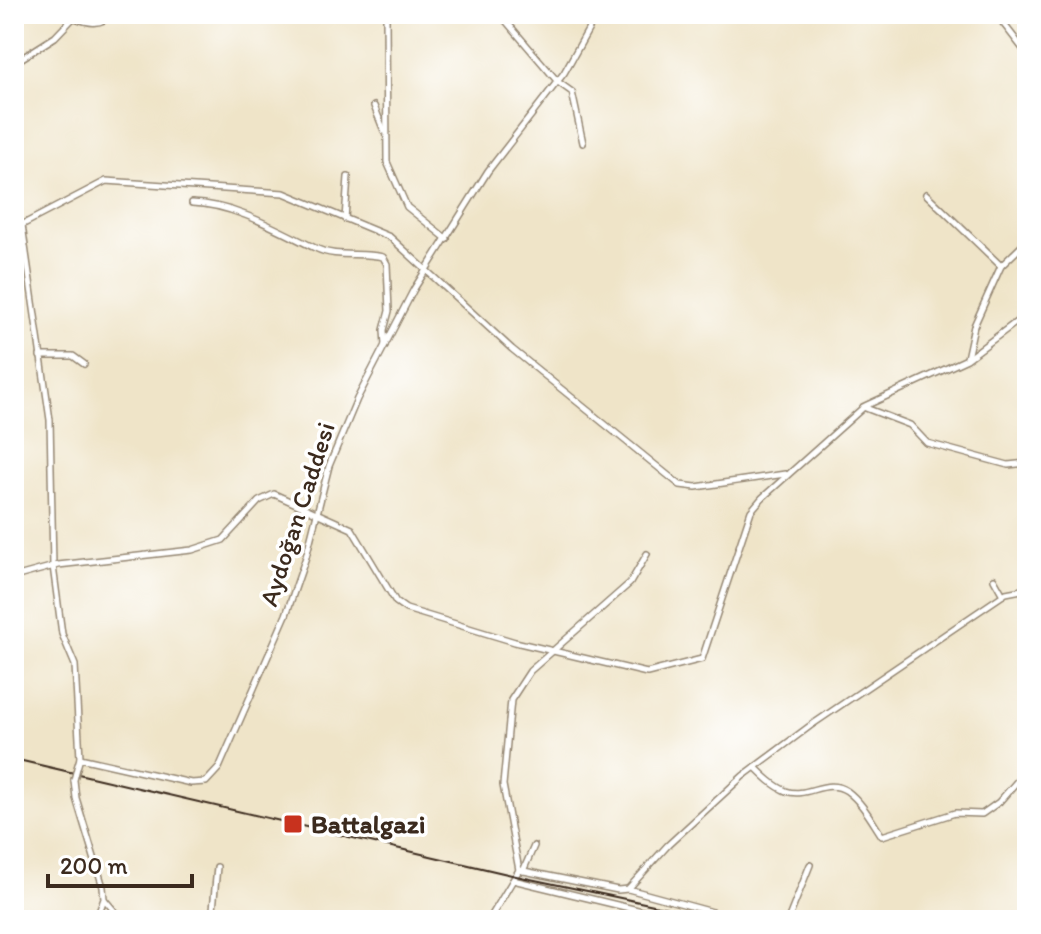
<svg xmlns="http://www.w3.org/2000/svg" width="1041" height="934" viewBox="0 0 1041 934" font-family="Itim,sans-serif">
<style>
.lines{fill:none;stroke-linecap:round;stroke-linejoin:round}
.minor-casing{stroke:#958773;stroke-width:8}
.minor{stroke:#fff;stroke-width:5}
.rail{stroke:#3b2a1e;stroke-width:2}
.minor-bridge-casing{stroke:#958773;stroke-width:8;stroke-linecap:butt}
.minor-bridge{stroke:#fff;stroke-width:5}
.poi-dot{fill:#c8321e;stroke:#fff;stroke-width:3}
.labels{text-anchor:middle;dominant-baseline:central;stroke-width:7;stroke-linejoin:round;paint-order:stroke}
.street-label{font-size:26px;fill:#3b2a1e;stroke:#fff}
.poi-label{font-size:26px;font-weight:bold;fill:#3b2a1e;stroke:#fff;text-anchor:start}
</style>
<rect width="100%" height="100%" fill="#fff"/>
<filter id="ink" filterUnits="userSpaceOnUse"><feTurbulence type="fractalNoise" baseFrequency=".0125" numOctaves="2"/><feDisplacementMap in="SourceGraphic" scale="16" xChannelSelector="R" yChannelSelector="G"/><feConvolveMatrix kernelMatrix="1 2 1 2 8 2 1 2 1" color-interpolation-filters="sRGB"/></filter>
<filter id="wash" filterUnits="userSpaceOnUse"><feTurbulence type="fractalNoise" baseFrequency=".006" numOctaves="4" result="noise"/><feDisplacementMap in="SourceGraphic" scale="32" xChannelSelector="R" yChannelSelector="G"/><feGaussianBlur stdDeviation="1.8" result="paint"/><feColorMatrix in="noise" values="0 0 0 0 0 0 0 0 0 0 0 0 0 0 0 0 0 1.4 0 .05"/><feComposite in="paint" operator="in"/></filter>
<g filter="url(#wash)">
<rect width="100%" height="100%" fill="#efe4c8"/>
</g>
<g filter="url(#ink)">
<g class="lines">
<defs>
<g id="minor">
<polyline points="386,14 387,162 407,207 447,239"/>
<polyline points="500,14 558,82 572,92 583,143"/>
<polyline points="996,14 1027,54"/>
<path d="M 75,18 C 91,24 100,25 113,14"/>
<polyline points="14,63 55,37 77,14"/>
<polyline points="374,106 384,131"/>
<polyline points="926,194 1001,266"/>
<path d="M 192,203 C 234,204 278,230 315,248 C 338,259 360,251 383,257 L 387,264 L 389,311 L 384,330 L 385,345"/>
<polyline points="345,219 348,177"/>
<polyline points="22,225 50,420 53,566 62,634 75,665 80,758"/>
<polyline points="14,229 106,181 284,193 390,237 512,349 680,485 696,487 785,474"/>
<polyline points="40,356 73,356 84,364"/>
<polyline points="967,358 974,326 1001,266 1027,241"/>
<polyline points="863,407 910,425 927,443 1008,465 1027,463"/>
<polyline points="14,577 58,565 192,550 223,540 259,501 274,494 352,529 396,602 406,609 515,642 647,673 702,659 751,511 762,498 865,406 967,359 1027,314"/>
<polyline points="994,579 1003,595"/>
<path d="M 755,767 C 764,776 774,786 786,791 C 807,799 826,777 847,791 C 862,802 872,821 882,836 L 955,813 L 982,814 L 999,802 L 1027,770"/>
<polyline points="77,768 80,758 191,783 206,782 219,768 286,615 306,557 329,466 357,399 414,289 488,171 564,73 597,14"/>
<polyline points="74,780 76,798 103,887 104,899 96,920"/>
<polyline points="519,870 503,785 511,700 530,671 630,583 647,554"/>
<polyline points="523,871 534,846"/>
<polyline points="513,880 646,912"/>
<polyline points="628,889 742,920"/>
<polyline points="105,900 122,920"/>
<polyline points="212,920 217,867"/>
<polyline points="489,920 519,870 618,890 628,889 668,845 743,776 810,726 1006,593 1027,589"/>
<polyline points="644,920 646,912 682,920"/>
<polyline points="788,920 810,865"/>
</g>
</defs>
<use href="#minor" class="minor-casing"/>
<use href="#minor" class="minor"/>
<polyline class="rail" points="14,759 516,876 725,920"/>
<defs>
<polyline id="minor-bridge" points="74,780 77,768"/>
</defs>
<use href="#minor-bridge" class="minor-bridge-casing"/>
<use href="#minor-bridge" class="minor-bridge"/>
</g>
</g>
<rect class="poi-dot" x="283" y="814" width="20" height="20" rx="4"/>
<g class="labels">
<g class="street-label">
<text transform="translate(297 514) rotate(-72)">Aydoğan Caddesi</text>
</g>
<g class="poi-label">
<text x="311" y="824">Battalgazi</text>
</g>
</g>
<rect width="1041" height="934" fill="none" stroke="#fff" stroke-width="48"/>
<path d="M48 874v12h144v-12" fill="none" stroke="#3b2a1e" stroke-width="4"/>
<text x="60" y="874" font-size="24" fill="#3b2a1e" stroke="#ffffff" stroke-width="6" paint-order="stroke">200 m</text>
</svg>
